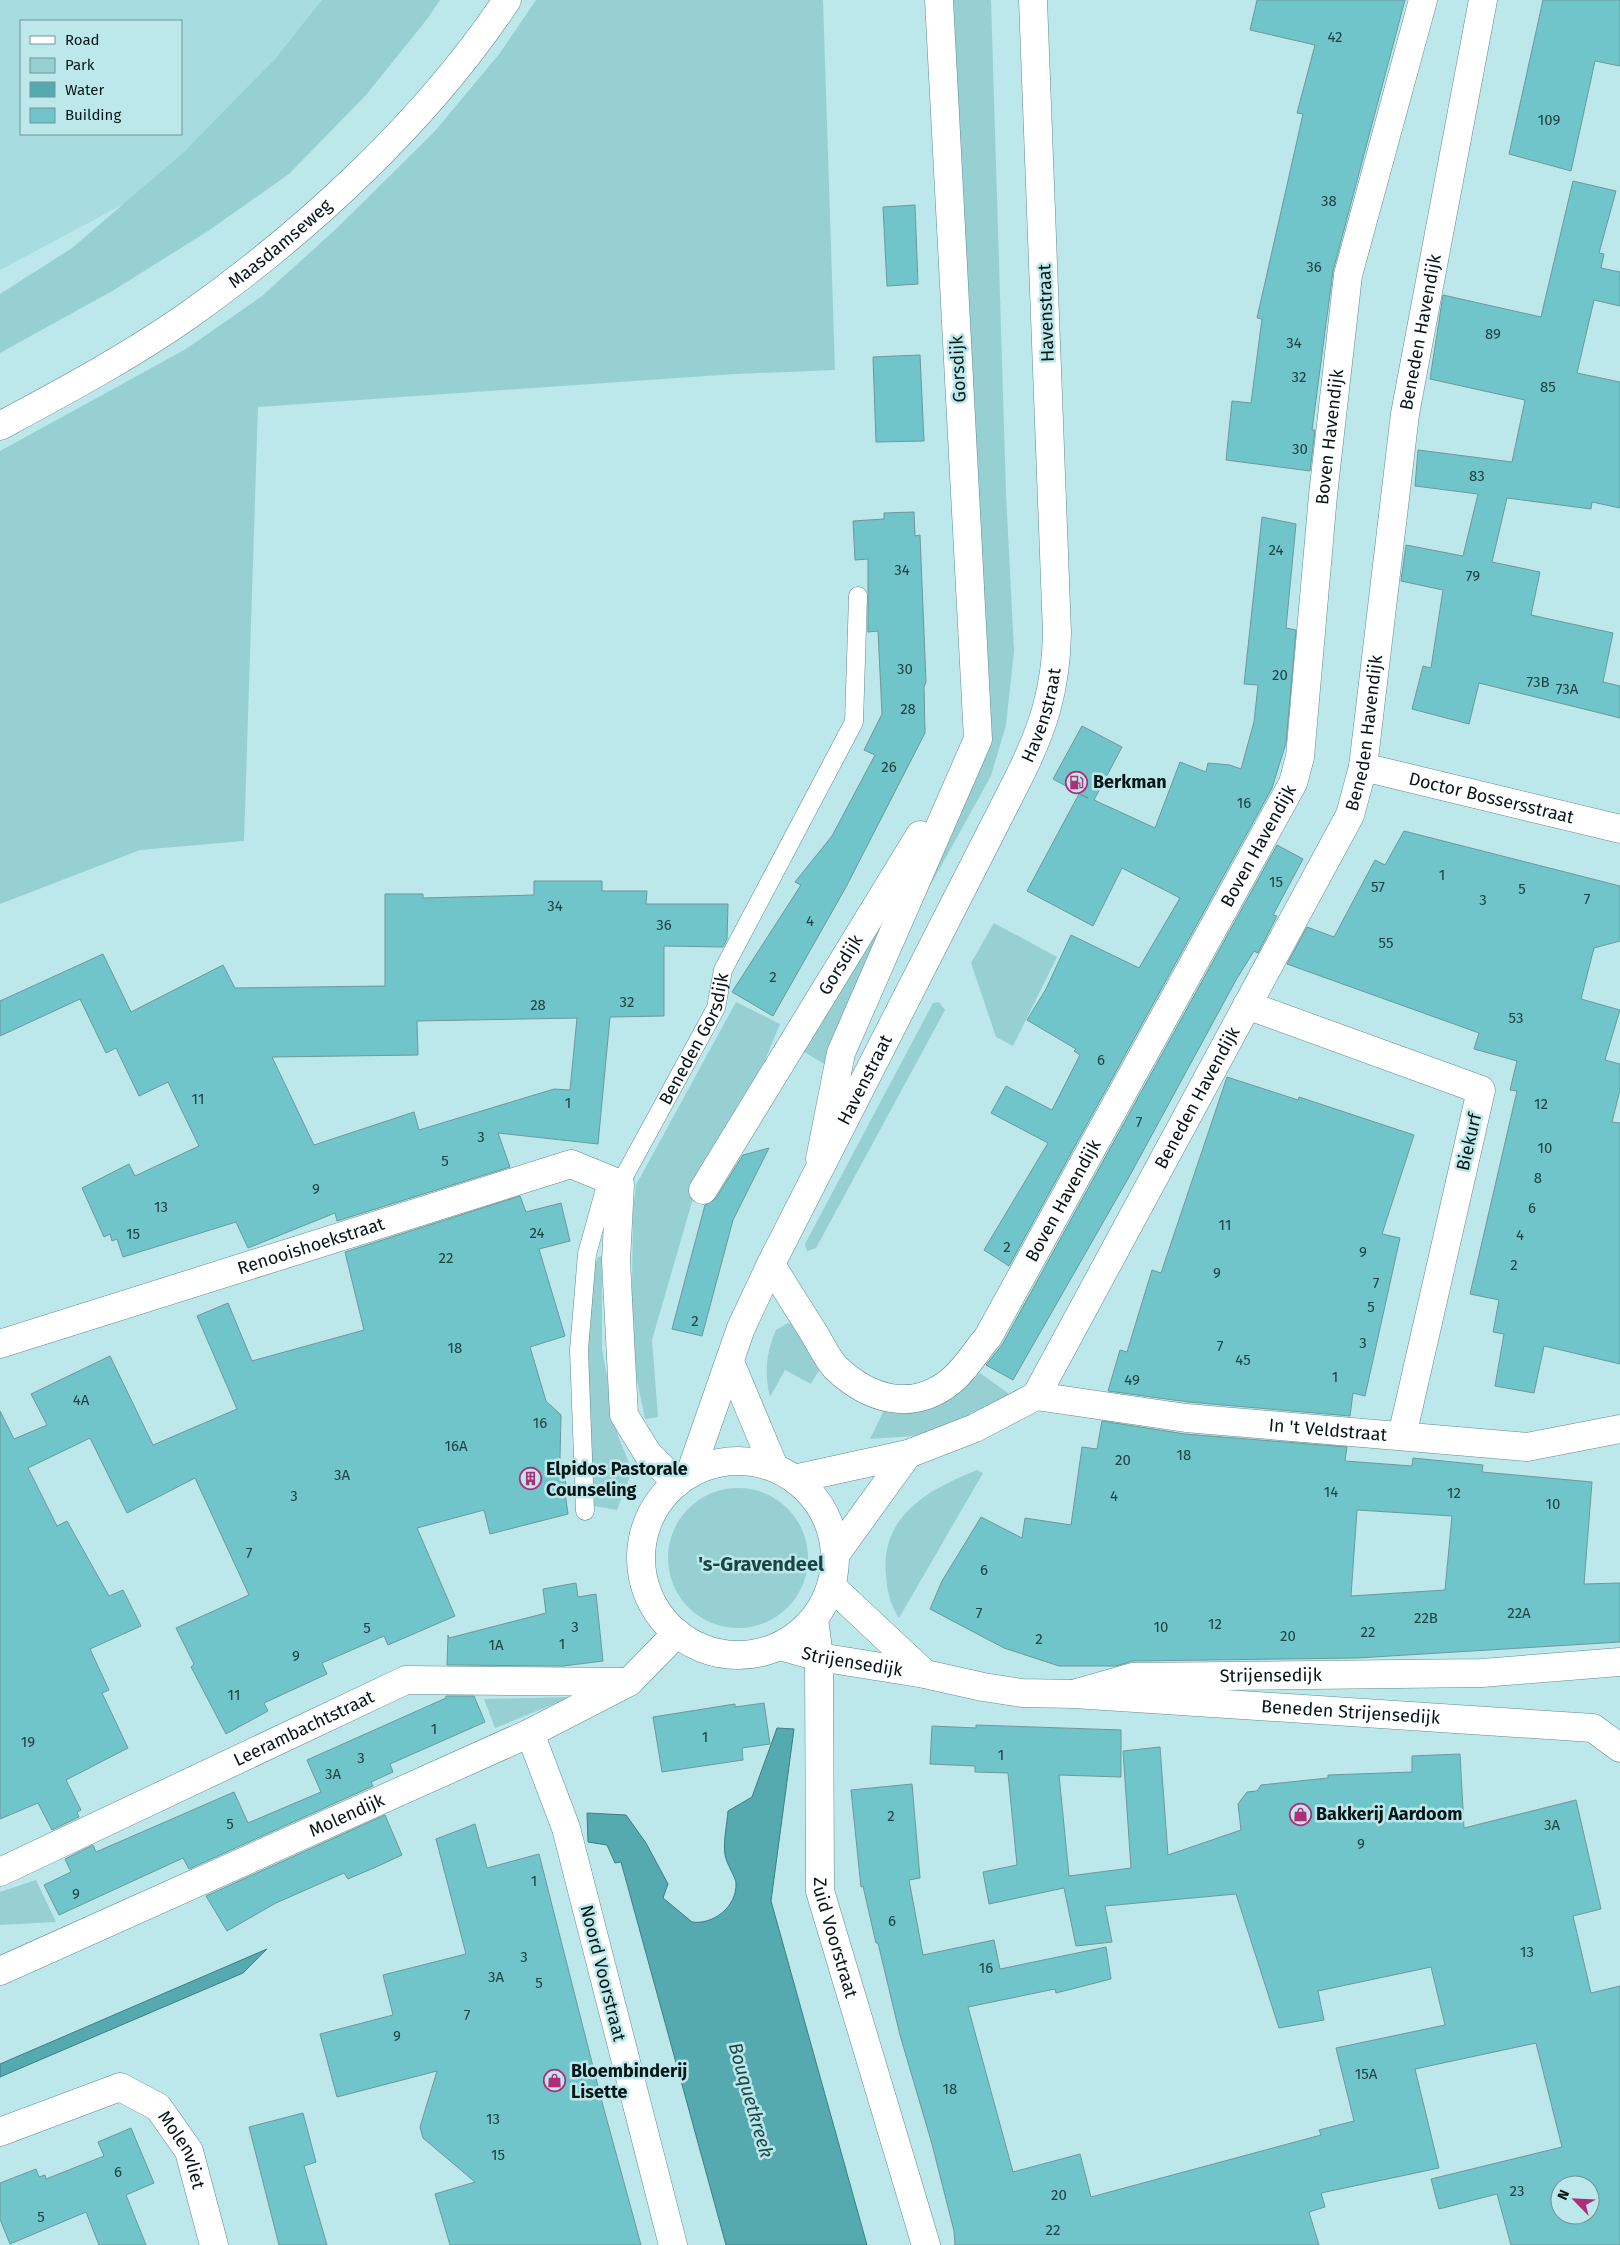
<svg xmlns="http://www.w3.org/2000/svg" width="1620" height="2245" viewBox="0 0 1620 2245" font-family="'Fira Sans',sans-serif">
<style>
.built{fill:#a7dce0;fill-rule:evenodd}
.green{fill:#96d0d3}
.water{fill:#54aaaf;stroke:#3d7e81}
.building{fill:#6fc5ca;stroke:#6e989b;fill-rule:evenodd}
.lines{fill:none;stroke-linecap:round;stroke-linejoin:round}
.service-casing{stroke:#618b8d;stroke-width:19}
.minor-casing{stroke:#618b8d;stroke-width:29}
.tertiary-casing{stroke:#618b8d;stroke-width:29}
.service{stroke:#fff;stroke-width:18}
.minor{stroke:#fff;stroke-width:28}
.tertiary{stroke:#fff;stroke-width:28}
.labels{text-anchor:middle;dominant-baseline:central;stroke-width:5;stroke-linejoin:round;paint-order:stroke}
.number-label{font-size:15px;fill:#204244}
.street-label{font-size:18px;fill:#061617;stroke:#bce8eb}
.poi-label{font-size:18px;font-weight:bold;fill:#061617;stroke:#bce8eb;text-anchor:start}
.water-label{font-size:19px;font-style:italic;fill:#21494c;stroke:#bce8eb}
.quarter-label{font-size:20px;font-weight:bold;fill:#1a4446;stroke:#bce8eb}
</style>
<rect width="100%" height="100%" fill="#bce8eb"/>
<path class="built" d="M 0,0 L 347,0 L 283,119 L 0,270 ZM 21,21 L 181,21 L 181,134 L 21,134 Z"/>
<g class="green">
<polygon points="322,0 440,0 428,18 366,95 289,174 208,231 114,290 0,353 0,294 72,248 183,153 275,59"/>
<polygon points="536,0 823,0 835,370 735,374 258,407 244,841 140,850 0,904 0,451 186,349 262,296 336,229 435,131 500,53"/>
<polygon points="945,0 991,0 1006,493 1014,651 1006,725 991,776 890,958 963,762 972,699"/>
<polygon points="902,877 826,1065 799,1049"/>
<polygon points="994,923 1057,957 1013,1046 996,1037 971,963"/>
<polygon points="736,1002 780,1024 743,1113 696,1188 652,1340 658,1417 645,1419 631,1351 633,1211 636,1185"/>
<polygon points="939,1002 945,1010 816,1248 807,1251 805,1244 933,1003"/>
<path d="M 602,1256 L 602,1349 L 618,1436 L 630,1465 L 629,1479 L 617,1510 L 594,1506 C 590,1442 586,1378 590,1314 C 591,1295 590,1274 598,1257 Z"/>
<path d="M 788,1323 L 796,1324 L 823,1364 L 811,1384 L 785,1370 L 770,1397 C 764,1373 766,1352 776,1330 Z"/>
<polygon points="980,1373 1015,1398 951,1425 914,1436 870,1439 886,1406 963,1388"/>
<path d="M 977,1470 L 983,1473 L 899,1618 C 890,1604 887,1591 886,1575 C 880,1515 930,1489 977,1470 Z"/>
<circle cx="738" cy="1558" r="70"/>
<polygon points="571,1697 495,1728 484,1699"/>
<polygon points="36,1880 56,1922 0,1925 0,1892"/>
</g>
<g class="water">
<path d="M 777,1728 L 794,1729 L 771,1901 L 867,2245 L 726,2245 L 621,1862 L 615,1863 L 607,1845 L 588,1842 L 587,1813 L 626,1815 L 646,1843 L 668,1884 L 663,1898 L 692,1922 C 713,1925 737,1907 736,1883 C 736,1878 727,1865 725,1855 C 723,1841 727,1825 728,1811 L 752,1797 Z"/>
<polygon points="267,1949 243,1973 0,2077 0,2064"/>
</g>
<g class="building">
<polygon points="1257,0 1405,0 1333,271 1312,430 1315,430 1310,471 1226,460 1232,401 1251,403 1262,319 1257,318 1303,114 1297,113 1315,45 1250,30"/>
<polygon points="1543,0 1620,0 1620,66 1595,61 1571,171 1509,154"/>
<polygon points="1573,181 1616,191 1599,253 1604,254 1601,268 1620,272 1620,306 1594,300 1577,373 1620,382 1620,508 1592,502 1591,509 1507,498 1492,562 1540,572 1531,615 1613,633 1603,682 1620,686 1620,718 1479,683 1469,724 1412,709 1423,666 1431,668 1443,590 1401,581 1406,545 1463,556 1478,494 1415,486 1418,450 1512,462 1525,400 1430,379 1443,295 1541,317"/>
<polygon points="915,205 918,284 887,286 883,207"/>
<polygon points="920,355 924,441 876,442 873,357"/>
<polygon points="914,512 915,536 920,535 926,682 924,687 925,733 846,887 773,1016 732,992 801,885 795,882 832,836 875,755 864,750 882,714 878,631 868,632 868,559 855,560 853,521 884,519 884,513"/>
<polygon points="1262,517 1296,524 1286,628 1296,630 1286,743 1272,788 1009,1266 984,1250 1048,1143 991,1113 1006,1086 1052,1110 1080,1055 1074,1051 1076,1049 1027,1020 1046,989 1071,935 1139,968 1180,898 1122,868 1093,926 1027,891 1079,794 1088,798 1053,779 1082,726 1122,747 1094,800 1155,828 1180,762 1206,772 1208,763 1230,765 1241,769 1254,722 1258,685 1244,684"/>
<polygon points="1404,831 1620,886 1620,941 1594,948 1581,999 1620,1010 1605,1060 1620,1064 1620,1090 1612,1122 1620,1123 1620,1364 1544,1346 1534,1393 1495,1386 1504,1334 1493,1332 1499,1300 1470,1294 1517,1091 1510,1090 1517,1061 1474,1049 1479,1033 1287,964 1307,927 1334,937 1375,860 1385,865"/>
<polygon points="1277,845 1303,859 1273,915 1277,916 1258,953 1254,951 1236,980 1129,1177 1013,1380 986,1365 1002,1345"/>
<path d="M 534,881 L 602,881 L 602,891 L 647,891 L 646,904 L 728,904 L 727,939 L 723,947 L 664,946 L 664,1016 L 610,1017 L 598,1144 L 498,1133 L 510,1167 L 337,1221 L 335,1213 L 248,1248 L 236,1222 L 123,1257 L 117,1239 L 112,1241 L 110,1234 L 104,1237 L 82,1188 L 129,1164 L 135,1176 L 199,1146 L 168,1082 L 139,1096 L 116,1048 L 106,1053 L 80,999 L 0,1036 L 0,1001 L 103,954 L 131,1012 L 223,965 L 235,988 L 385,986 L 385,894 L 423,894 L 423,898 L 534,895 ZM 577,1018 L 570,1090 L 554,1089 L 419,1130 L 414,1112 L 314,1145 L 272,1057 L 418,1055 L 417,1021 Z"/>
<polygon points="1227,1077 1298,1100 1299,1097 1414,1135 1382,1234 1400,1238 1365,1396 1353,1393 1350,1416 1188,1402 1108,1391 1120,1350 1127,1352 1152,1270 1161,1273"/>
<polygon points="769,1148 733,1220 702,1336 672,1329 705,1205 716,1198 743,1155"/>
<polygon points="520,1196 526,1212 561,1203 570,1241 539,1249 565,1336 530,1347 546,1401 561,1415 560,1458 566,1484 564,1485 568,1514 490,1534 484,1510 417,1528 455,1616 388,1645 384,1636 322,1663 327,1674 264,1703 268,1711 226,1734 191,1667 194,1664 176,1628 249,1595 195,1478 127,1513 90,1438 28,1468 57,1526 67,1521 109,1596 123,1590 141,1626 90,1649 109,1690 102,1693 128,1748 66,1780 81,1810 77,1812 79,1817 52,1830 38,1803 0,1819 0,1411 14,1439 47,1425 31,1394 110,1356 153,1445 237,1409 197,1316 228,1303 252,1361 364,1330 345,1252"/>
<path d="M 1102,1421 L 1185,1434 L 1347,1447 L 1345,1461 L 1412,1466 L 1413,1458 L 1483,1465 L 1482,1472 L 1592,1482 L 1584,1584 L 1620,1583 L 1620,1642 L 1357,1658 L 1133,1661 L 1116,1666 L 1059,1666 L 1004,1648 L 930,1609 L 942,1581 L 981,1517 L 1022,1538 L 1025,1518 L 1071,1525 L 1082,1447 L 1097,1449 ZM 1357,1510 L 1452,1516 L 1445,1590 L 1351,1596 Z"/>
<polygon points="576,1583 578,1597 596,1594 603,1661 563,1666 447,1665 448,1635 449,1638 546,1613 543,1589"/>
<polygon points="446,1696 474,1696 485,1722 390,1764 393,1772 371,1782 373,1786 189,1869 183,1858 59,1915 44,1885 71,1872 65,1859 93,1845 96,1852 234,1792 248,1823 321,1792 307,1760 446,1698"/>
<polygon points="764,1703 770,1744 742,1748 743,1760 662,1772 653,1717 735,1704 735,1707"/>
<path d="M 976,1725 L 1121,1730 L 1121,1777 L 1059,1775 L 1069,1876 L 1131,1868 L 1123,1751 L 1160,1747 L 1168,1855 L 1241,1830 L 1238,1804 L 1247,1792 L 1257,1791 L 1261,1785 L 1328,1778 L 1328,1775 L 1412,1772 L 1412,1756 L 1460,1754 L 1464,1828 L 1576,1800 L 1601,1909 L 1573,1916 L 1591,1993 L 1620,1986 L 1620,2245 L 1511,2245 L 1497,2194 L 1439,2209 L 1431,2179 L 1562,2147 L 1536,2043 L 1415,2069 L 1439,2168 L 1321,2193 L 1325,2207 L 1309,2212 L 1319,2245 L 955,2245 L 954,2231 L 932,2144 L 900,2035 L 878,1943 L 876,1943 L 863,1886 L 861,1887 L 851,1790 L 912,1784 L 920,1878 L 909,1880 L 923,1955 L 994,1940 L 1000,1969 L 1106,1947 L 1111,1979 L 1056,1993 L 1055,1989 L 968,2007 L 1013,2172 L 1080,2154 L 1091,2197 L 1321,2135 L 1319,2130 L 1354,2121 L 1336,2048 L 1445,2025 L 1431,1967 L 1318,1991 L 1324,2020 L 1279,2028 L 1236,1894 L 1105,1906 L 1112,1942 L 1076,1946 L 1064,1888 L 989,1904 L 983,1872 L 1017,1865 L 1008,1773 L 975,1772 L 975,1766 L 930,1764 L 932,1726 L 976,1728 ZM 1560,2185 L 1590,2185 L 1590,2215 L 1560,2215 Z"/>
<polygon points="385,1815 402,1855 376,1867 348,1879 344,1873 276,1903 227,1931 206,1896"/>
<polygon points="475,1824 487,1868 539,1854 602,2102 641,2245 450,2245 435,2194 475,2182 423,2138 420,2127 437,2071 337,2097 320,2034 393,2015 383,1975 466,1954 436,1839"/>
<polygon points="303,2113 316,2162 304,2166 327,2245 279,2245 249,2127"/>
<polygon points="131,2128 154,2183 126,2195 146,2245 99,2245 86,2212 10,2244 0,2219 0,2183 36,2169 39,2177 45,2175 46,2179 104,2156 98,2142"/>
</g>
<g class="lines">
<defs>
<g id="service">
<path id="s1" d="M 620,1184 L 716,1008 L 723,970 L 854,722 L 858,596"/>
<polyline points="585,1511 579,1350 587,1254 608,1178"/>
</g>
<g id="minor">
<path id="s2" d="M 1363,767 L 1620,829"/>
<polyline points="1247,1005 1481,1090 1402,1436"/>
<polyline points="820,1159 841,1053 978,739 939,0"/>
<path id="s3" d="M 703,1190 L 920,835"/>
<path id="s4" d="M 771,1264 C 785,1288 800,1311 815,1335 C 821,1345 827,1358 835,1367 C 868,1399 912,1413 951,1381 C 965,1370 976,1351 988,1337 L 1293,783 L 1300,757 L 1323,495 L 1348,275 L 1423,0"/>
<path id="s5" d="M 0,1344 L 571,1164 L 620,1184 L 616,1261 L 624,1415 L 648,1454 L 677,1483"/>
<path id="s6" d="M 1036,1396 L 1350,815 L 1363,767 L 1405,414 L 1483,0"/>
<path id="s7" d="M 1036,1396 L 1186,1418 L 1527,1447 L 1620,1429"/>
<polyline points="794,1479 908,1454 975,1428 1036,1396"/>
<polyline points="835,1555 908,1454"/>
<path id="s8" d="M 1077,1693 L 1133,1677 L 1482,1673 L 1620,1662"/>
<path id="s9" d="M 0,1872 L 406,1680 L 629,1682"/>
<path id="s10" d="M 0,1971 L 530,1733"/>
<path id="s11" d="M 0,2132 L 120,2087 L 158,2107 L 189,2151 L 214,2245"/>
</g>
<g id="tertiary">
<path id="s12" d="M 0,426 C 63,392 127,358 186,317 C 305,233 426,122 507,0"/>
<polyline points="730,1362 774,1467"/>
<circle cx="738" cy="1558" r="97"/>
<path id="s13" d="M 690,1474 L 741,1328 L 771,1264 L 1018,779 C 1043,729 1056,690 1057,633 L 1033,0"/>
<polyline points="831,1586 925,1674"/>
<path id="s14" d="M 814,1619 L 819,1657 L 820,1891 L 926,2245"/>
<path id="s15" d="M 780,1646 L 819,1657 L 925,1674 L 983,1687 L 1022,1693 L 1074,1694 L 1593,1728 L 1620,1748"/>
<polyline points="673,2245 566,1828 530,1733 629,1682 677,1633"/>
</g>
</defs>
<use href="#service" class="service-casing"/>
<use href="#minor" class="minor-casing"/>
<use href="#tertiary" class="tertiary-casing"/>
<use href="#service" class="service"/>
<use href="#minor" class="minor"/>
<use href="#tertiary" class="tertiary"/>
</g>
<defs>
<symbol id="fuel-ring" viewBox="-11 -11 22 22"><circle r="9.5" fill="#bce8eb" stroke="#b02e77" stroke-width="1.5"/><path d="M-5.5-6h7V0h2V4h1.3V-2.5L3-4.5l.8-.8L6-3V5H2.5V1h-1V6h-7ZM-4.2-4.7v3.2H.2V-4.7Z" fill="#b02e77"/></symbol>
<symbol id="building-ring" viewBox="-11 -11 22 22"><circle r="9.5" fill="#bce8eb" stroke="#b02e77" stroke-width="1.5"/><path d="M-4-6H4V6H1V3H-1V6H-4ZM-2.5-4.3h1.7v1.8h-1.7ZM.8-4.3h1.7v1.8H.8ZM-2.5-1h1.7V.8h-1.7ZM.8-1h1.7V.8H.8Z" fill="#b02e77"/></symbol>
<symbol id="shop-ring" viewBox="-11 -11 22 22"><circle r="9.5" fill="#bce8eb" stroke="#b02e77" stroke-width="1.5"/><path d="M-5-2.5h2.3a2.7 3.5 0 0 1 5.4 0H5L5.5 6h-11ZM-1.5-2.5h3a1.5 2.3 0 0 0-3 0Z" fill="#b02e77"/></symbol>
</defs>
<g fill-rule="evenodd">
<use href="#fuel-ring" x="1064" y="770" width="25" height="25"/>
<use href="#building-ring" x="518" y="1466" width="25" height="25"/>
<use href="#shop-ring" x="1288" y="1802" width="25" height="25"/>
<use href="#shop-ring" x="542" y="2068" width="25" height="25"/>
</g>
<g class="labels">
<g class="number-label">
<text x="1335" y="37">42</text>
<text x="1549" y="120">109</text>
<text x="1329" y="201">38</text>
<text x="1314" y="267">36</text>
<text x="1493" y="334">89</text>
<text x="1294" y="343">34</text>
<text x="1299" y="377">32</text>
<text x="1548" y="387">85</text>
<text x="1300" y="449">30</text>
<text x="1477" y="476">83</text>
<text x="1276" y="550">24</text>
<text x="902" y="570">34</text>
<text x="1473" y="576">79</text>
<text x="905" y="669">30</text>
<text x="1280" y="675">20</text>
<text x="1538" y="682">73B</text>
<text x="1567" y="689">73A</text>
<text x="908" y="709">28</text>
<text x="889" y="767">26</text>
<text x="1244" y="803">16</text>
<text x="1442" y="875">1</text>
<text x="1276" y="882">15</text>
<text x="1378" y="887">57</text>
<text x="1522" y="889">5</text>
<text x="1587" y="899">7</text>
<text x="1483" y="900">3</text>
<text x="555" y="906">34</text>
<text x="810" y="921">4</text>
<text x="664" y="925">36</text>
<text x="1386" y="943">55</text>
<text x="773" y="977">2</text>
<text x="627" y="1002">32</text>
<text x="538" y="1005">28</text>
<text x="1516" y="1018">53</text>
<text x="1101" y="1060">6</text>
<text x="198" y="1099">11</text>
<text x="568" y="1103">1</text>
<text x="1541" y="1104">12</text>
<text x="1139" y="1122">7</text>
<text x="481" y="1137">3</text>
<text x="1545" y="1148">10</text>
<text x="445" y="1161">5</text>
<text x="1538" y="1178">8</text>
<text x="316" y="1189">9</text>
<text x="161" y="1207">13</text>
<text x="1532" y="1208">6</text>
<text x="1225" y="1225">11</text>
<text x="537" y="1233">24</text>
<text x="133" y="1234">15</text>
<text x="1520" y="1235">4</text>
<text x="1007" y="1247">2</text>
<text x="1363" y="1252">9</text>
<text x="446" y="1258">22</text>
<text x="1514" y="1265">2</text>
<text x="1217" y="1273">9</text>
<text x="1376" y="1283">7</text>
<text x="1371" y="1307">5</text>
<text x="695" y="1321">2</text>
<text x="1363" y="1343">3</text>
<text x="1220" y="1346">7</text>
<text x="455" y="1348">18</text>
<text x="1243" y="1360">45</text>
<text x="1335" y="1377">1</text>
<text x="1132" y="1380">49</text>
<text x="81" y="1400">4A</text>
<text x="540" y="1423">16</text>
<text x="456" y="1446">16A</text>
<text x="1184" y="1455">18</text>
<text x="1123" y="1460">20</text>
<text x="342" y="1475">3A</text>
<text x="1331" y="1492">14</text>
<text x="1454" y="1493">12</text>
<text x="294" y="1496">3</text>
<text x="1114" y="1496">4</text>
<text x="1553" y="1504">10</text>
<text x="249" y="1553">7</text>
<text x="984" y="1570">6</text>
<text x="979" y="1613">7</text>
<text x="1519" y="1613">22A</text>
<text x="1426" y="1618">22B</text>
<text x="1215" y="1624">12</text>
<text x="575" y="1627">3</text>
<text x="1161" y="1627">10</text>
<text x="367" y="1628">5</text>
<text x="1368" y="1632">22</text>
<text x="1288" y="1636">20</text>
<text x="1039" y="1639">2</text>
<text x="562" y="1644">1</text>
<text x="496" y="1645">1A</text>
<text x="296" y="1656">9</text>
<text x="234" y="1695">11</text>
<text x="434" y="1729">1</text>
<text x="705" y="1737">1</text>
<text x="28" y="1742">19</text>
<text x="1001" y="1755">1</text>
<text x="361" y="1758">3</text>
<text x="333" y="1774">3A</text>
<text x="891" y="1816">2</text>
<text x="230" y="1824">5</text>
<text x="1552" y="1825">3A</text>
<text x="1361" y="1844">9</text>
<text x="534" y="1881">1</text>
<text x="76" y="1894">9</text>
<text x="892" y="1921">6</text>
<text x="1527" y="1952">13</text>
<text x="524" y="1957">3</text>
<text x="986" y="1968">16</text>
<text x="496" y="1977">3A</text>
<text x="539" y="1983">5</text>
<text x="467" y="2015">7</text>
<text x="397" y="2036">9</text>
<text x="1366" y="2074">15A</text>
<text x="950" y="2089">18</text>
<text x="493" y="2119">13</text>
<text x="498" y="2155">15</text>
<text x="118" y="2172">6</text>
<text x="1517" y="2191">23</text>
<text x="1059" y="2195">20</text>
<text x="41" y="2217">5</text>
<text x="1053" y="2230">22</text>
</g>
<g class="street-label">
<text stroke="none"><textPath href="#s12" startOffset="335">Maasdamseweg</textPath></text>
<text transform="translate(1046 313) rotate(-92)">Havenstraat</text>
<text stroke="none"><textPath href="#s6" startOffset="1149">Beneden Havendijk</textPath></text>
<text transform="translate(958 369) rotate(-93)">Gorsdijk</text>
<text stroke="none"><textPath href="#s4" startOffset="1289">Boven Havendijk</textPath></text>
<text stroke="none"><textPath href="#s13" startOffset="838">Havenstraat</textPath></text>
<text stroke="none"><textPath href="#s6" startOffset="744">Beneden Havendijk</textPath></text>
<text stroke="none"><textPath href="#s2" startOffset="132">Doctor Bossersstraat</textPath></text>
<text stroke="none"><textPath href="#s4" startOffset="869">Boven Havendijk</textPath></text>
<text stroke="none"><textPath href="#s3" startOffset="264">Gorsdijk</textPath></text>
<text stroke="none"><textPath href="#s1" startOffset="164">Beneden Gorsdijk</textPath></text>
<text stroke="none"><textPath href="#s13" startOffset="432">Havenstraat</textPath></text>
<text stroke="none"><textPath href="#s6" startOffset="339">Beneden Havendijk</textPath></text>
<text transform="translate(1469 1142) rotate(-77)">Biekurf</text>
<text stroke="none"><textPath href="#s4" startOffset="464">Boven Havendijk</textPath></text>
<text stroke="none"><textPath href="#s5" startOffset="326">Renooishoekstraat</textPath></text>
<text stroke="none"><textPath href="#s7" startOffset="294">In 't Veldstraat</textPath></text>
<text stroke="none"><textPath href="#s15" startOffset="74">Strijensedijk</textPath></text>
<text stroke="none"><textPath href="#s8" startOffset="196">Strijensedijk</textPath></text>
<text stroke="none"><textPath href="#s15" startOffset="576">Beneden Strijensedijk</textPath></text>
<text stroke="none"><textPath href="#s9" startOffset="336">Leerambachtstraat</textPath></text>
<text stroke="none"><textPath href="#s10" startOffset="380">Molendijk</textPath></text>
<text stroke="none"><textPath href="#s14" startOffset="321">Zuid Voorstraat</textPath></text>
<text transform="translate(603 1973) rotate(76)">Noord Voorstraat</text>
<text stroke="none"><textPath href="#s11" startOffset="221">Molenvliet</textPath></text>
</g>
<g class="poi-label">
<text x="1093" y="782">Berkman</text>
<text x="546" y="1469">Elpidos Pastorale<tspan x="546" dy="21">Counseling</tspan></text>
<text x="1316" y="1814">Bakkerij Aardoom</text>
<text x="571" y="2071">Bloembinderij<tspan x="571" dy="21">Lisette</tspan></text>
</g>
<g class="water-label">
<text transform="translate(751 2100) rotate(74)">Bouquetkreek</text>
</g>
<g class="quarter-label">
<text x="761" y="1564">'s-Gravendeel</text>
</g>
</g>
<rect x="20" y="20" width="162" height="115" fill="#bce8eb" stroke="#739496"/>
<rect x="30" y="36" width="25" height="8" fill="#ffffff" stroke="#739496"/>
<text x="65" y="45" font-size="15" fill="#061617">Road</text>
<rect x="30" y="58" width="25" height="15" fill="#96d0d3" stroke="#739496"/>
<text x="65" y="70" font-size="15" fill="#061617">Park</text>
<rect x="30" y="82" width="25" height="15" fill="#54aaaf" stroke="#739496"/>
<text x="65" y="95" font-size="15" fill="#061617">Water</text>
<rect x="30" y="108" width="25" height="15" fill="#6fc5ca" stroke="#739496"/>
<text x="65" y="120" font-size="15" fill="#061617">Building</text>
<g transform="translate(1575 2200) rotate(294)"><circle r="24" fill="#bce8eb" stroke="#739496"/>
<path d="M0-4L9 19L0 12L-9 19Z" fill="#b02e77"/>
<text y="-8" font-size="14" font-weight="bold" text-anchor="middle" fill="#061617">N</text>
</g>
</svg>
